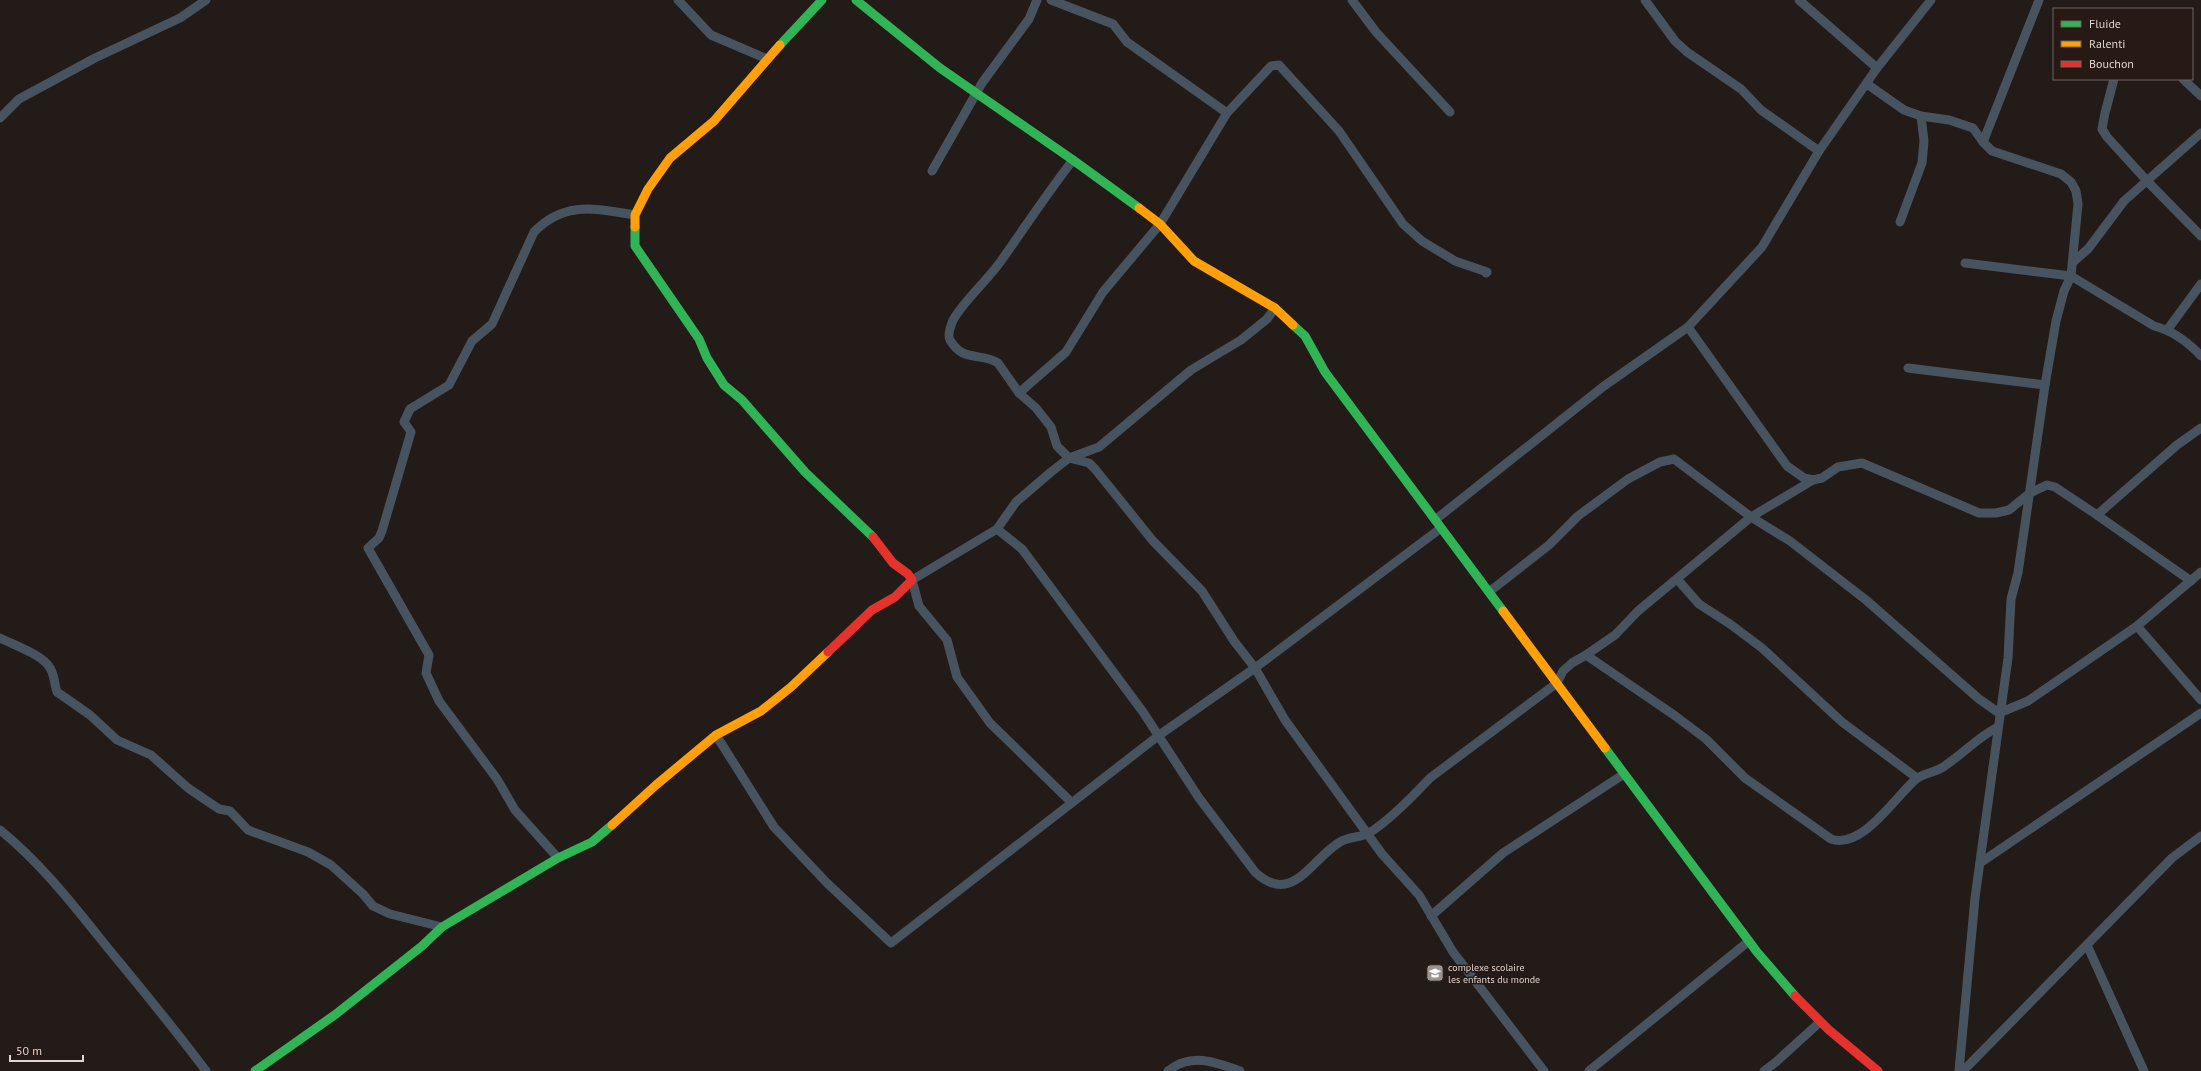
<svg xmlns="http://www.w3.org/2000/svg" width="2201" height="1071" viewBox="0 0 2201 1071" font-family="'PT Sans',sans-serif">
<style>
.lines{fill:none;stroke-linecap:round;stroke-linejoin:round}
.street{stroke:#47545f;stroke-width:9}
.fast{stroke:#30b455;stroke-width:9}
.slow{stroke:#ff9f0a;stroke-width:9}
.jam{stroke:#e5322d;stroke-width:9}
.labels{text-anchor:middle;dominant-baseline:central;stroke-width:3;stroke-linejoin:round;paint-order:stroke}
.poi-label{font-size:10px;fill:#dfd6d2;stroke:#271914;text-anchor:start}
</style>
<rect width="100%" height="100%" fill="#231b18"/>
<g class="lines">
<g class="street">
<polyline points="678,0 711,35 767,59"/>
<polyline points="1051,0 1113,24 1127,42 1227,113"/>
<polyline points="1352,0 1376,32 1450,112"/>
<polyline points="1645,0 1675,41 1687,52 1741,89 1761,110 1819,151"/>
<polyline points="1799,0 1877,68"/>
<polyline points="2114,79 2105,113 2102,129 2107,137 2148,182 2201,236"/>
<polyline points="2183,79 2201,96"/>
<polyline points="1867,84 1904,110 1921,116 1949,120 1973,128 1983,142 1992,151 2061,174 2071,182 2076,191 2078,204 2071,276 2064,291 2056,321 2045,385 2018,573 2011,599 2008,658 1975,898 1959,1071"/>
<polyline points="0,118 19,99 95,58 180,18 206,0"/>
<polyline points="1983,142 2039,0"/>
<path d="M 1073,160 C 1048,192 1025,227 1001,261 C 986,282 966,298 953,320 C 951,325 947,335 950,340 C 963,363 982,352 998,363 L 1019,393 L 1036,408 L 1051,427 L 1057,446 L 1069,458 L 1089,463 L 1095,469 L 1153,541 L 1202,591 L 1234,641 L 1255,668 L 1285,720 L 1382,854 L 1419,895 L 1453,952 L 1544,1071"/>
<polyline points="932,171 982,83 1029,19 1037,0"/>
<polyline points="1900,222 1922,163 1924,141 1921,116"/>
<polyline points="2073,262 2088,249 2124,201 2201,133"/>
<path d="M 1965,263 L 2071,276 L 2154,326 C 2174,331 2188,342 2201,356"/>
<polyline points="1688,327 1787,466 1804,478 1813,480 1822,478 1838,467 1862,463 1979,513 1996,513 2009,510 2030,493 2047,485 2055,487 2097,515 2177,445 2201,428"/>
<polyline points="2168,329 2201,284"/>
<polyline points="1908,368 2045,385"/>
<polyline points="1019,393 1066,352 1103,292 1160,224 1227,113 1271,66 1279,65 1339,131 1403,224 1422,241 1455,261 1487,272 1486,273"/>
<polyline points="2097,515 2191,581"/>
<polyline points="1435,520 1604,386 1688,327 1762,247 1819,151 1877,68 1931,0"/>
<path d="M 997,529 L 1022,549 L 1143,712 L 1199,798 L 1255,872 C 1292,907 1311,859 1340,842 C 1349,836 1361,838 1369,833 C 1389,821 1414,795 1430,778 L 1557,683 L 1563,671 L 1572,663 L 1586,655 L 1615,635 L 1638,611 L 1751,517 L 1813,480"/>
<polyline points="1677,579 1699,604 1730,624 1762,648 1842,722 1917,778"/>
<polyline points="1489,592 1549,545 1578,516 1628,479 1660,462 1674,459 1751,517 1790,541 1866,600 1979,699 1999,713 2028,701 2137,626 2201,572"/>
<polyline points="2137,626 2201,700"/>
<path d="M 0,638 C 14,645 43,655 50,668 C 55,676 54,684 57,692 L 90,715 L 117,740 L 151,755 L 188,788 L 219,809 L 230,811 L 248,830 L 308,852 L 331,865 L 363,894 L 373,906 L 390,914 L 442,927"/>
<path d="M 1586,655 L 1674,715 L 1706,739 L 1745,778 L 1831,839 C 1862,850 1895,797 1916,779 C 1924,773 1938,772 1946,765 C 1964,753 1978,737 1998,727"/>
<polyline points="716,735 774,827 827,883 891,943 1158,736 1255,668 1441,528"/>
<polyline points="1071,802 990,723 957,677 947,640 919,606 912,580 997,529 1016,502 1051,472 1069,458 1099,447 1191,370 1241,340 1267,319 1275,308"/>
<path d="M 0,830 C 41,863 74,906 107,947 C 141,988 174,1028 206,1071"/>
<path d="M 558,858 L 515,810 L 497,779 L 439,701 L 426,673 L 429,655 L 368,548 L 379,538 L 382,531 L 411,432 L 404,422 L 410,409 L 449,385 L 472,341 L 492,324 L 534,232 C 565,200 596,209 635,215"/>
<polyline points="1980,863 2201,713"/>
<polyline points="1431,916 1503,853 1624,774"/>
<polyline points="2087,945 2144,1071"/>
<path d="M 1168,1071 C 1191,1052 1216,1062 1240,1071"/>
<polyline points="1589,1071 1749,941"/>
<polyline points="1764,1071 1776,1062 1820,1022"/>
<polyline points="1963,1071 2172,858 2201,836"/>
</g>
<g class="fast">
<polyline points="856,0 940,68 1073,160 1139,208"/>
<polyline points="780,45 822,0"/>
<polyline points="635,227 635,246 699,339 707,358 724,385 742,400 805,472 873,537"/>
<polyline points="1293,325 1305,336 1325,372 1503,611"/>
<polyline points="1605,748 1757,952 1795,996"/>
<polyline points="255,1071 336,1014 422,946 442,927 558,858 592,842 612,825"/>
</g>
<g class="slow">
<polyline points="1139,208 1160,224 1194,261 1275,308 1293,325"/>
<polyline points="635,227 635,215 648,189 670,158 714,121 780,45"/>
<polyline points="1503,611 1605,748"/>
<polyline points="612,825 656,785 716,735 761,711 791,687 828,652"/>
</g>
<g class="jam">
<polyline points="828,652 872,610 895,597 912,580 908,574 893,563 873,537"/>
<polyline points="1795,996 1829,1030 1878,1071"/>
</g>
</g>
<defs>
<symbol id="school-square" viewBox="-11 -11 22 22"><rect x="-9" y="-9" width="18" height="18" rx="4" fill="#9d9591" stroke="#271914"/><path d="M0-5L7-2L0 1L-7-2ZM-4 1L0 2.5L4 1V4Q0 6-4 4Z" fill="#fff"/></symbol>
</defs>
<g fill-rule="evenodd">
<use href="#school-square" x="1425" y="963" width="20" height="20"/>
</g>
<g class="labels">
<g class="poi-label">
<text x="1448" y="967">complexe scolaire<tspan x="1448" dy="12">les enfants du monde</tspan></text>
</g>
</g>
<rect x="2053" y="8" width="140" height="72" fill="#271914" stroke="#716560"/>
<rect x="2061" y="21" width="20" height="6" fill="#30b455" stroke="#716560"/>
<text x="2089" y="28" font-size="12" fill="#dfd6d2">Fluide</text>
<rect x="2061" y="41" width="20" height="6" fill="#ff9f0a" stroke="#716560"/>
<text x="2089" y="48" font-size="12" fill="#dfd6d2">Ralenti</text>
<rect x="2061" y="61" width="20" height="6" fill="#e5322d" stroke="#716560"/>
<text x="2089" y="68" font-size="12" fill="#dfd6d2">Bouchon</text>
<path d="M10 1055v6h73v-6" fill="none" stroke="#dfd6d2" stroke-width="2"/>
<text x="16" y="1055" font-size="12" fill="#dfd6d2" stroke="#271914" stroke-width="3" paint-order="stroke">50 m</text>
</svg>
